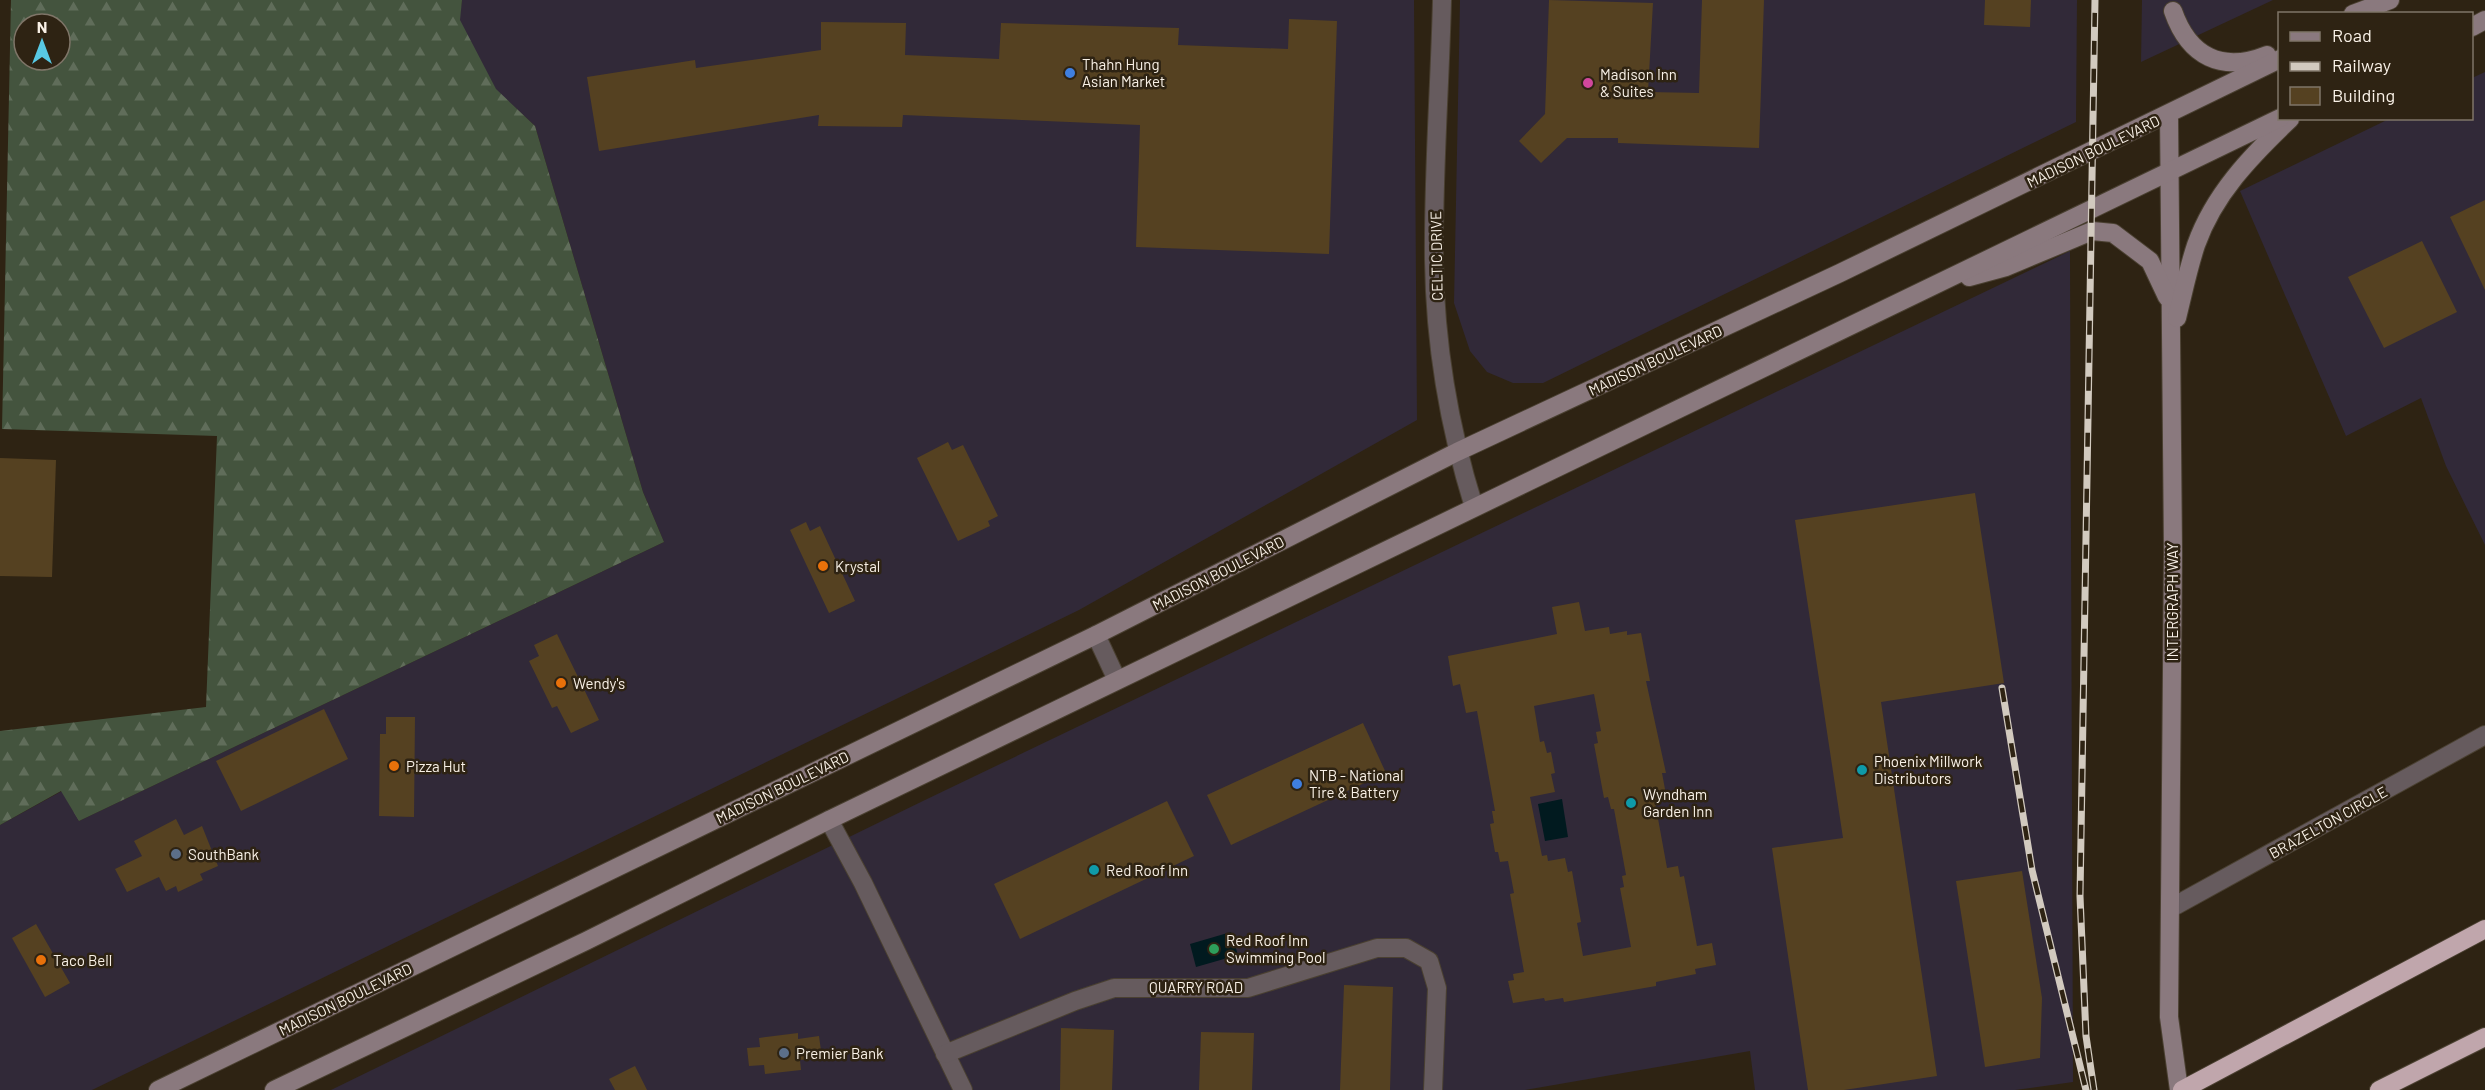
<svg xmlns="http://www.w3.org/2000/svg" width="2485" height="1090" viewBox="0 0 2485 1090" font-family="Barlow,sans-serif">
<style>
.commercial{fill:#312938}
.forest{fill:url(#forest-firs);fill-rule:evenodd}
.water{fill:#011a1f}
.building{fill:#554121;fill-rule:evenodd}
.lines{fill:none;stroke-linecap:round;stroke-linejoin:round}
.street-casing{stroke:#4a4031;stroke-width:20}
.secondary-casing{stroke:#4a4031;stroke-width:20}
.highway-casing{stroke:#4a4031;stroke-width:20}
.street{stroke:#665b5e;stroke-width:18}
.secondary{stroke:#8a797e;stroke-width:18}
.highway{stroke:#c0a6ac;stroke-width:18}
.rail-casing{stroke:#d2cabf;stroke-width:7}
.rail{stroke:#2e2313;stroke-width:4.5;stroke-dasharray:14;stroke-linecap:butt}
.shop-dot{fill:#3f7fe0;stroke:#2e2313;stroke-width:2}
.hotel-dot{fill:#d1479c;stroke:#2e2313;stroke-width:2}
.food-dot{fill:#e8710a;stroke:#2e2313;stroke-width:2}
.culture-dot{fill:#0f9aa8;stroke:#2e2313;stroke-width:2}
.service-dot{fill:#5c6f8a;stroke:#2e2313;stroke-width:2}
.leisure-dot{fill:#2e9e5b;stroke:#2e2313;stroke-width:2}
.labels{text-anchor:middle;dominant-baseline:central;stroke-width:5;stroke-linejoin:round;paint-order:stroke}
.poi-label{font-size:15px;fill:#f9f1e7;stroke:#2e2313;text-anchor:start}
.street-label{font-size:15px;fill:#f9f1e7;stroke:#2e2313}
</style>
<defs>
<pattern id="forest-firs" width="22" height="20" patternUnits="userSpaceOnUse" patternTransform="scale(1.5)"><rect width="22" height="20" fill="#44543e"/><path d="M5 1l3.5 6h-7zM16 11l3.5 6h-7z" fill="#606d5a"/></pattern>
</defs>
<rect width="100%" height="100%" fill="#2e2313"/>
<g class="commercial">
<polygon points="462,0 1414,0 1417,420 1079,610 92,1090 0,1090 0,825 62,791 79,821 664,542 643,492 535,126 496,90 459,20"/>
<polygon points="1460,0 2077,0 2076,122 1543,383 1513,383 1487,372 1470,351 1454,303"/>
<polygon points="2142,0 2273,0 2141,62"/>
<polygon points="2485,72 2485,545 2446,466 2421,398 2346,436 2240,191 2389,119 2472,118 2472,78"/>
<polygon points="2070,251 2073,1082 2015,1090 1755,1090 1750,1051 1525,1090 331,1090 925,800"/>
</g>
<path class="forest" d="M 11,0 L 462,0 L 460,20 L 496,89 L 535,126 L 643,492 L 664,542 L 79,821 L 61,791 L 0,825 L 0,731 L 206,707 L 217,436 L 2,429 ZM 24,24 L 60,24 L 60,60 L 24,60 Z"/>
<g class="water">
<polygon points="1562,799 1568,837 1545,841 1538,804"/>
<polygon points="1231,932 1238,955 1196,967 1190,944"/>
</g>
<g class="building">
<polygon points="1549,0 1653,3 1648,92 1699,93 1702,0 1764,0 1759,148 1618,143 1618,138 1567,138 1541,163 1519,141 1545,114"/>
<polygon points="1985,0 2031,0 2030,27 1984,25"/>
<polygon points="1289,19 1337,21 1329,254 1136,247 1140,125 903,115 902,127 818,126 819,115 599,151 587,77 695,60 696,68 821,50 821,22 906,23 905,55 999,59 1001,23 1179,28 1178,45 1288,49"/>
<polygon points="2485,200 2485,290 2450,217"/>
<polygon points="2422,241 2457,312 2384,348 2348,277"/>
<polygon points="948,442 952,450 963,445 998,516 988,521 990,526 958,541 917,458"/>
<polygon points="0,458 56,460 52,577 0,576"/>
<polygon points="1975,493 2004,683 1881,702 1937,1076 1844,1090 1808,1090 1772,848 1843,838 1795,520"/>
<polygon points="806,522 810,531 820,526 855,601 829,613 790,530"/>
<path d="M 1579,602 L 1585,631 L 1609,627 L 1610,634 L 1627,631 L 1627,635 L 1641,633 L 1650,681 L 1646,681 L 1666,773 L 1662,773 L 1667,800 L 1655,802 L 1667,868 L 1678,866 L 1680,877 L 1684,876 L 1697,946 L 1712,943 L 1716,965 L 1695,969 L 1696,974 L 1656,982 L 1656,986 L 1564,1002 L 1563,998 L 1545,1001 L 1544,998 L 1513,1003 L 1508,981 L 1514,980 L 1513,974 L 1524,972 L 1510,894 L 1514,893 L 1508,861 L 1500,862 L 1498,852 L 1495,852 L 1490,824 L 1494,823 L 1492,811 L 1495,811 L 1477,711 L 1466,713 L 1460,684 L 1453,686 L 1448,656 L 1557,634 L 1552,607 ZM 1594,694 L 1601,731 L 1596,732 L 1598,743 L 1594,744 L 1604,798 L 1608,797 L 1611,809 L 1614,809 L 1626,875 L 1622,876 L 1624,887 L 1620,888 L 1631,947 L 1583,956 L 1577,923 L 1581,922 L 1572,871 L 1568,872 L 1565,858 L 1548,861 L 1547,855 L 1542,856 L 1530,797 L 1555,792 L 1551,774 L 1555,773 L 1551,752 L 1547,753 L 1544,741 L 1540,742 L 1534,706 Z"/>
<polygon points="557,634 599,720 571,733 557,706 552,708 529,661 539,656 534,645"/>
<polygon points="324,709 348,759 241,811 216,761"/>
<polygon points="386,717 415,717 414,817 379,816 380,734 386,734"/>
<polygon points="1363,723 1386,773 1231,845 1207,795"/>
<polygon points="1167,801 1194,856 1020,939 994,884"/>
<polygon points="176,819 184,835 202,826 218,866 200,874 203,880 178,892 176,886 166,891 159,877 127,892 115,869 142,856 134,841"/>
<polygon points="2022,871 2042,998 2040,1058 1985,1067 1956,881"/>
<polygon points="36,924 70,983 45,997 12,938"/>
<polygon points="1344,985 1393,987 1390,1090 1340,1090"/>
<polygon points="1061,1028 1114,1030 1112,1090 1060,1090"/>
<polygon points="1201,1032 1254,1033 1252,1090 1199,1090"/>
<polygon points="798,1033 798,1039 819,1036 822,1058 800,1060 801,1070 765,1074 764,1065 749,1066 747,1048 760,1047 759,1038"/>
<polygon points="635,1066 647,1090 615,1090 609,1079"/>
</g>
<g class="lines">
<defs>
<g id="street">
<path d="M 1442,0 C 1440,86 1433,174 1434,260 C 1435,344 1449,427 1474,507"/>
<polyline points="1096,635 1117,680"/>
<polyline points="829,820 863,883 963,1090"/>
<polyline points="2171,908 2485,735"/>
<polyline points="945,1054 1075,1001 1114,988 1248,988 1377,948 1406,948 1429,961 1437,988 1433,1090"/>
</g>
<g id="secondary">
<path d="M 2173,11 C 2189,57 2222,73 2267,55"/>
<polyline points="2353,14 2390,0"/>
<polyline points="2472,27 2485,20"/>
<polyline points="2169,114 2173,553 2169,1017 2179,1090"/>
<polyline points="1969,277 2006,267 2092,231 2113,233 2150,261 2167,297"/>
<path d="M 2177,318 C 2183,294 2188,269 2196,245 C 2214,194 2251,156 2290,119"/>
<polyline points="158,1090 1096,635 1457,452 1840,273 2280,59"/>
<polyline points="274,1090 586,941 829,820 2280,118"/>
</g>
<g id="highway">
<polyline points="2182,1090 2485,929"/>
<polyline points="2379,1090 2485,1037"/>
</g>
</defs>
<use href="#street" class="street-casing"/>
<use href="#secondary" class="secondary-casing"/>
<use href="#highway" class="highway-casing"/>
<use href="#street" class="street"/>
<use href="#secondary" class="secondary"/>
<use href="#highway" class="highway"/>
<defs>
<g id="rail">
<polyline points="2002,688 2032,870 2086,1090"/>
<polyline points="2094,1090 2086,1036 2080,896 2095,0"/>
</g>
</defs>
<use href="#rail" class="rail-casing"/>
<use href="#rail" class="rail"/>
</g>
<g class="shop-dot">
<circle cx="1070" cy="73" r="6"/>
<circle cx="1297" cy="784" r="6"/>
</g>
<circle class="hotel-dot" cx="1588" cy="83" r="6"/>
<g class="food-dot">
<circle cx="823" cy="566" r="6"/>
<circle cx="561" cy="683" r="6"/>
<circle cx="394" cy="766" r="6"/>
<circle cx="41" cy="960" r="6"/>
</g>
<g class="culture-dot">
<circle cx="1862" cy="770" r="6"/>
<circle cx="1631" cy="803" r="6"/>
<circle cx="1094" cy="870" r="6"/>
</g>
<g class="service-dot">
<circle cx="176" cy="854" r="6"/>
<circle cx="784" cy="1053" r="6"/>
</g>
<circle class="leisure-dot" cx="1214" cy="949" r="6"/>
<g class="labels">
<g class="poi-label">
<text x="1082" y="64">Thahn Hung<tspan x="1082" dy="17">Asian Market</tspan></text>
<text x="1600" y="74">Madison Inn<tspan x="1600" dy="17">&amp; Suites</tspan></text>
<text x="835" y="566">Krystal</text>
<text x="573" y="683">Wendy's</text>
<text x="1874" y="761">Phoenix Millwork<tspan x="1874" dy="17">Distributors</tspan></text>
<text x="406" y="766">Pizza Hut</text>
<text x="1309" y="775">NTB - National<tspan x="1309" dy="17">Tire &amp; Battery</tspan></text>
<text x="1643" y="794">Wyndham<tspan x="1643" dy="17">Garden Inn</tspan></text>
<text x="188" y="854">SouthBank</text>
<text x="1106" y="870">Red Roof Inn</text>
<text x="1226" y="940">Red Roof Inn<tspan x="1226" dy="17">Swimming Pool</tspan></text>
<text x="53" y="960">Taco Bell</text>
<text x="796" y="1053">Premier Bank</text>
</g>
<g class="street-label">
<text transform="translate(2093 151) rotate(-26)">MADISON BOULEVARD</text>
<text transform="translate(1436 256) rotate(-91)">CELTIC DRIVE</text>
<text transform="translate(1655 360) rotate(-25)">MADISON BOULEVARD</text>
<text transform="translate(1218 573) rotate(-27)">MADISON BOULEVARD</text>
<text transform="translate(2172 602) rotate(-90)">INTERGRAPH WAY</text>
<text transform="translate(782 787) rotate(-26)">MADISON BOULEVARD</text>
<text transform="translate(2328 822) rotate(-29)">BRAZELTON CIRCLE</text>
<text x="1196" y="987">QUARRY ROAD</text>
<text transform="translate(345 999) rotate(-26)">MADISON BOULEVARD</text>
</g>
</g>
<rect x="2278" y="12" width="195" height="108" fill="#2e2313" stroke="#7f7568" stroke-width="1.5"/>
<rect x="2290" y="32" width="30" height="9" fill="#8a797e" stroke="#7f7568" stroke-width="1.5"/>
<text x="2332" y="42" font-size="18" fill="#f9f1e7">Road</text>
<rect x="2290" y="62" width="30" height="9" fill="#d2cabf" stroke="#7f7568" stroke-width="1.5"/>
<text x="2332" y="72" font-size="18" fill="#f9f1e7">Railway</text>
<rect x="2290" y="87" width="30" height="18" fill="#554121" stroke="#7f7568" stroke-width="1.5"/>
<text x="2332" y="102" font-size="18" fill="#f9f1e7">Building</text>
<g transform="translate(42 42)"><circle r="28" fill="#2e2313" stroke="#7f7568" stroke-width="1.5"/>
<path d="M0-4.5L10 22L0 15L-10 22Z" fill="#58c9e4"/>
<text y="-9" font-size="16" font-weight="bold" text-anchor="middle" fill="#f9f1e7">N</text>
</g>
</svg>
